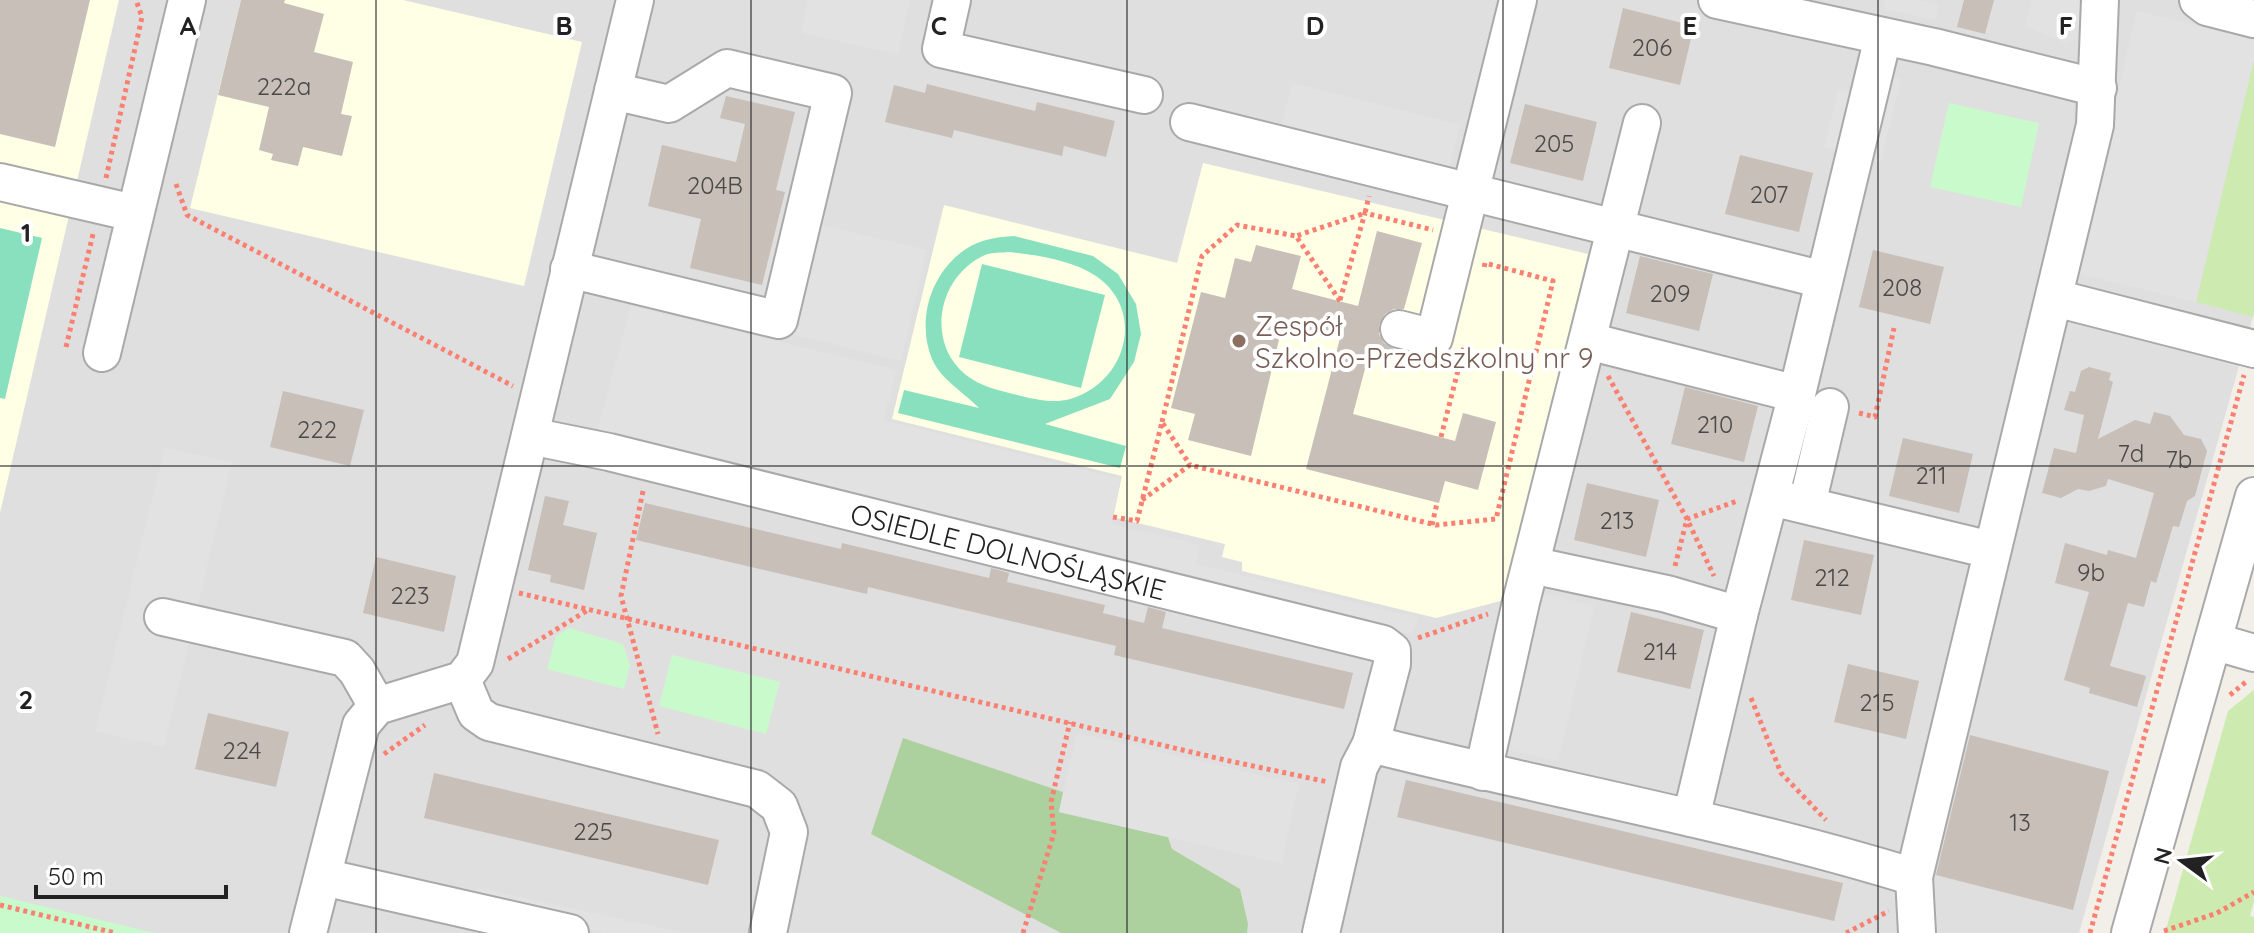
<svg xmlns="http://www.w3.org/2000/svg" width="2254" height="933" viewBox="0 0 2254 933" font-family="Quicksand,sans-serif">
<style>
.residential{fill:#e0dfdf}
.education{fill:#ffffe5}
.grass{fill:#cdebb0}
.forest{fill:#add19e}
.park{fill:#c8facc}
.pitch{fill:#88e0be;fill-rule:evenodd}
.parking{fill:#e2e2e2}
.building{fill:#c7bfb8}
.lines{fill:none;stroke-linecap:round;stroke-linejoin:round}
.minor-casing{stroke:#a9a9a9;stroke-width:40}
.path{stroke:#fa8072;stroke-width:5;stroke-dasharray:4 4;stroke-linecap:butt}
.minor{stroke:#fff;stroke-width:36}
.grid{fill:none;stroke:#222;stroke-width:2;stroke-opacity:0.55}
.education-dot{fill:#8d6e63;stroke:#fff;stroke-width:3}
.labels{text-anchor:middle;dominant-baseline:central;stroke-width:8;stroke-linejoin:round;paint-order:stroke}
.number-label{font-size:24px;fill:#4b4948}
.education-label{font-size:28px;fill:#785e54;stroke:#fff;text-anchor:start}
.street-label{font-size:28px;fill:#222;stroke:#fff}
.grid-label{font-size:26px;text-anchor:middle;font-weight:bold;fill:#222;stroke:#fff;stroke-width:8;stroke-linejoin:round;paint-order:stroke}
</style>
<rect width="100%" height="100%" fill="#f2efe9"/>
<polygon class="residential" points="0,0 2254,0 2254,313 2079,933 0,933"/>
<g class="education">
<polygon points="0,0 119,0 0,513"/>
<polygon points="241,0 403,0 582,42 524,286 190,208"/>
<polygon points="1203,163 1588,254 1504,600 1436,618 1242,571 1242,562 1222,557 1225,544 1113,517 1122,476 892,419 944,205 1177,263"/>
</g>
<g class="grass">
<polygon points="2254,59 2254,313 2253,317 2196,302"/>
<polygon points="2254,690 2254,901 2250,916 2254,917 2254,933 2165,933 2228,711"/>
</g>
<polygon class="forest" points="903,738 1063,792 1059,812 1168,837 1172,849 1240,889 1248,924 1247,933 1061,933 871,834"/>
<g class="park">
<polygon points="1949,103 2039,123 2021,207 1930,187"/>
<polygon points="569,628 623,644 630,665 624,689 547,669 556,636"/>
<polygon points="672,655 780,682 766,734 659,706"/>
<polygon points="0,896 155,933 0,933"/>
</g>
<g class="pitch">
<polygon points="0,228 42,238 5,399 0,398"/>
<path d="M 1014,236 L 1093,256 L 1118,274 L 1136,304 L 1141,334 L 1134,362 L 1110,399 L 1045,424 L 1126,446 L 1120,468 L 898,413 L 904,390 L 979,408 C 965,393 941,380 932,359 C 916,320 931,272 966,249 C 981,239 997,237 1014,236 ZM 1009,252 C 1037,255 1072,260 1096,276 C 1147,311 1126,383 1070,399 C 1053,404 1034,399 1017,395 C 999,390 981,387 966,375 C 925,342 938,276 985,255 C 992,252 1002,253 1009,252 Z"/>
<polygon points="982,264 1105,295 1081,388 959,357"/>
</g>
<g class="parking">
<polygon points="808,0 910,0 898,54 801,33"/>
<polygon points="1885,0 1917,0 1939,5 1935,20 1883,8"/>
<polygon points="2032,0 2080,0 2079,38 2066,43 2025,26"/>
<polygon points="2137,11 2254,39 2254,59 2196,302 2075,273"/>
<polygon points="1883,75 1901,79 1880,163 1862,158"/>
<polygon points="1292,83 1460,125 1448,173 1280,131"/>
<polygon points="1838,90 1860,95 1846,152 1824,147"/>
<polygon points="809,222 927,250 901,361 783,332"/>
<polygon points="631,306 897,370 883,420 1121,479 1112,524 1200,545 1196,564 1418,618 1412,635 1066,555 595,439"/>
<polygon points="165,448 232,462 164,747 95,731"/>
<polygon points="1537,592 1594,606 1558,761 1501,748"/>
<polygon points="1077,733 1299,784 1281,863 1059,812"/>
<polygon points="478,888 685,933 604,933 467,901"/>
</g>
<g class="building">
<polygon points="0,0 90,0 55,147 0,134"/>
<polygon points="241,0 285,0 284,3 324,14 314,52 353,62 341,114 352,116 342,156 303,147 298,166 271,160 273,154 259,150 269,107 218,95"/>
<polygon points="1964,0 1994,0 1985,34 1957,27"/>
<polygon points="1623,8 1694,26 1680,85 1609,68"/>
<polygon points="927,84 1035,111 1037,102 1115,121 1106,157 1064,146 1062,156 954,130 952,138 885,122 894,85 925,93"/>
<polygon points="726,96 795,112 776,190 785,192 762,285 690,268 701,219 648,206 662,145 736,162 745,124 720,118"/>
<polygon points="1525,104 1597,122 1583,181 1510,163"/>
<polygon points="1740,155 1813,173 1799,232 1725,214"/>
<polygon points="1377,231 1422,243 1404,309 1394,309 1385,314 1379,325 1379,334 1384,343 1394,349 1392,356 1370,350 1353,414 1455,441 1463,413 1496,422 1478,490 1445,481 1439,503 1306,469 1340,338 1283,323 1251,456 1188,440 1195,414 1171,408 1201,292 1225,298 1235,258 1251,262 1256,245 1301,256 1292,289 1358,306"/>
<polygon points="1873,250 1944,267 1930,324 1859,307"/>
<polygon points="1640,256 1713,274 1699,331 1626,313"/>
<polygon points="2089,367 2111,373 2109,380 2113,382 2098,439 2135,420 2150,424 2154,412 2170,416 2184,435 2201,439 2207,451 2195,496 2187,501 2179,527 2173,526 2156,583 2151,581 2144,607 2128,603 2110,666 2146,676 2137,707 2089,693 2090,688 2064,680 2089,592 2055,583 2065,543 2107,555 2108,550 2136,558 2154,493 2108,479 2106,486 2089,491 2078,489 2061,498 2042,493 2054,448 2076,453 2084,415 2064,410 2070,391 2075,392 2081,371"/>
<polygon points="1685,387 1758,406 1744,462 1671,444"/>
<polygon points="283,391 364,410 350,466 270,447"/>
<polygon points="1903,438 1973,454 1959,513 1889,496"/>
<polygon points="1587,483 1659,500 1646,557 1574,540"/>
<polygon points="545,496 569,501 563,525 597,533 584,590 550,582 551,575 528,570"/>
<polygon points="645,503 841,549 842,543 989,578 991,568 1009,573 1007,582 1105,605 1103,613 1144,623 1148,607 1166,612 1162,628 1353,673 1344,709 1114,655 1116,646 868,587 867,594 636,540"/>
<polygon points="1804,540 1874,555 1861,615 1791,600"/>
<polygon points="376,557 456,576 444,632 363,613"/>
<polygon points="1631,612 1704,630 1690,689 1617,672"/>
<polygon points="1848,664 1919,681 1906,739 1834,722"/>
<polygon points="208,713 289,732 276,787 195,769"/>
<polygon points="1970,735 2109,771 2073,910 1936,875"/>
<polygon points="434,773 719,840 708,885 424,818"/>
<polygon points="1406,780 1843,883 1834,921 1397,817"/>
</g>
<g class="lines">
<defs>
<g id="minor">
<polyline points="952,0 941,49 1144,95"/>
<polyline points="1717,0 1934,47 2098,88"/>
<polyline points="2198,0 2207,7 2254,19"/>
<polyline points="1189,122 1824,280"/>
<polyline points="0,182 134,213"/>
<polyline points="569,269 779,320 833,93 727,68 669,104 613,91"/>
<polyline points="2055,298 2254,349"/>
<polyline points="1399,329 1434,338 1518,0"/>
<polyline points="1588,341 1797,394"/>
<polyline points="102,353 187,0"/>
<path id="s1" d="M 530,436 L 609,452 L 1383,644 L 1392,651 L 1392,664 L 1371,744 L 1359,767 L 1321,933"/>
<polyline points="1771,497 1991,550"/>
<polyline points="1807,505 1830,407"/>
<polyline points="1531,565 1667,594 1739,615"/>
<polyline points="163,617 345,658 357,671 377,706"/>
<polyline points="2213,641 2254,653"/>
<polyline points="462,680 476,713 489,722 757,789 779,806 789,832 768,933"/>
<path d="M 1371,744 C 1552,790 1736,822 1914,877"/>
<polyline points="1483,772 1521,602 1642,123"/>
<polyline points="1691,818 1739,615 1797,394 1883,37"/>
<polyline points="323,877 570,933"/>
<polyline points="308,933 361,725 377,706 462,680 475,663 635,0"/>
<polyline points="1917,933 1914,877 2095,125 2100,0"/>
<polyline points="2130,933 2254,496"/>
</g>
</defs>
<use href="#minor" class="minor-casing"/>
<g class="path">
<polyline points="106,178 142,17 136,0"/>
<polyline points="176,184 187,215 513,386"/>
<polyline points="1340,300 1365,213 1433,230"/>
<polyline points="1340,301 1296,236 1365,213 1369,196"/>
<polyline points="66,347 93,234"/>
<polyline points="1608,376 1687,519 1714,576"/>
<polyline points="1859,413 1875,417 1894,328"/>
<polyline points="1162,422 1202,256 1237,225 1296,236"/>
<polyline points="1441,437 1464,347"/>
<polyline points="643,491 621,596 658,734"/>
<polyline points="1142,500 1190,465 1436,525 1496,519 1553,281 1485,263 1484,268"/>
<polyline points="1113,517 1137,521 1162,422 1190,465"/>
<polyline points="1432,525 1437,503"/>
<polyline points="1675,566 1687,519 1737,501"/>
<polyline points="519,593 1225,760 1328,782"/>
<polyline points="1418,638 1488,614"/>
<polyline points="508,659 588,610"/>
<polyline points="2230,695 2247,681"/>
<polyline points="1751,698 1781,773 1826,820"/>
<polyline points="384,754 425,725"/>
<polyline points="0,905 115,933"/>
<polyline points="2164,931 2217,913 2254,892"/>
<polyline points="1023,933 1054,833 1051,802 1070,722"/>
<polyline points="1846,933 1889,911"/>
<polyline points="2090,933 2244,375"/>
</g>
<use href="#minor" class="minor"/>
</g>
<path class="grid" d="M 376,0 L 376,933M 751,0 L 751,933M 1127,0 L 1127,933M 1503,0 L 1503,933M 1878,0 L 1878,933M 0,466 L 2254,466"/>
<circle class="education-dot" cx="1239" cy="341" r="8"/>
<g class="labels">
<g class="number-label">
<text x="1652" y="47">206</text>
<text x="284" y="86">222a</text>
<text x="1554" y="143">205</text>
<text x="715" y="185">204B</text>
<text x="1769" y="194">207</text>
<text x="1902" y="287">208</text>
<text x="1670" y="293">209</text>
<text x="1715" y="424">210</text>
<text x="317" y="429">222</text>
<text x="2131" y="453">7d</text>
<text x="2179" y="459">7b</text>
<text x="1931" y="475">211</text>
<text x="1617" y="520">213</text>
<text x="2091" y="572">9b</text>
<text x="1832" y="577">212</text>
<text x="410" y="595">223</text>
<text x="1660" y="651">214</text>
<text x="1877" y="702">215</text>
<text x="242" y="750">224</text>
<text x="2020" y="822">13</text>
<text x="593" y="831">225</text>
</g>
<g class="education-label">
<text x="1255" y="325">Zespół<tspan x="1255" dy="32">Szkolno-Przedszkolny nr 9</tspan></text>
</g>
<g class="street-label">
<text stroke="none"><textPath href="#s1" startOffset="492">OSIEDLE DOLNOŚLĄSKIE</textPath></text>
</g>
</g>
<g class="grid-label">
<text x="188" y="35">A</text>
<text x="564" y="35">B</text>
<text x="939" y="35">C</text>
<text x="1315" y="35">D</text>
<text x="1690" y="35">E</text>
<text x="2066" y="35">F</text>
<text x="26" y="242">1</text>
<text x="26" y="709">2</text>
</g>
<g transform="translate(2182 861) rotate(285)" stroke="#ffffff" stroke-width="6" paint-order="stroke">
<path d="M0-6L14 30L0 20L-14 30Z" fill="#222222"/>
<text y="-12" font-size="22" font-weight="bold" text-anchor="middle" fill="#222222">N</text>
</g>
<path d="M36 885v12h190v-12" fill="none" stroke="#222222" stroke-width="4"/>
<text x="48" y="885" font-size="24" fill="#222222" stroke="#ffffff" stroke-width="6" paint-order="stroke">50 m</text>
</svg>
